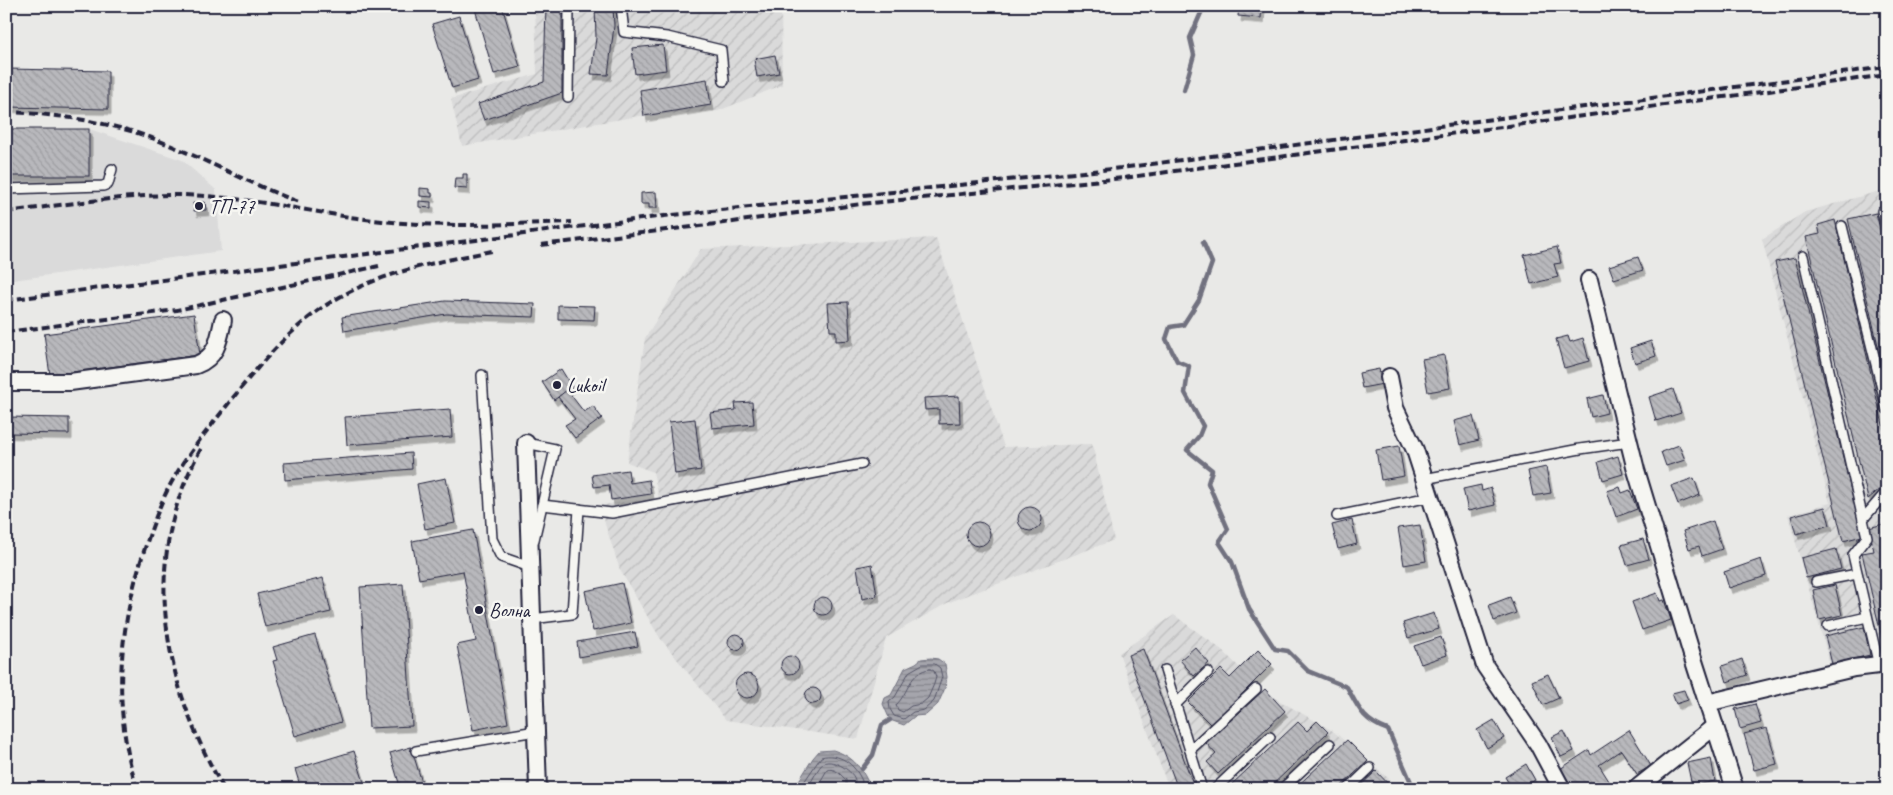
<svg xmlns="http://www.w3.org/2000/svg" width="1893" height="795" viewBox="0 0 1893 795" font-family="Caveat,sans-serif">
<style>
.built{fill:#dadada}
.industrial{fill:url(#industrial-furrows)}
.water{fill:url(#water-rules);stroke:#71717f}
.lines{fill:none;stroke-linecap:round;stroke-linejoin:round}
.shore{stroke:#565668;stroke-width:1}
.stream{stroke:#71717f;stroke-width:4.5}
.building{fill:url(#building-back-hatch);stroke:#22223b;filter:url(#shadow)}
.service-casing{stroke:#22223b;stroke-width:12}
.minor-casing{stroke:#22223b;stroke-width:20}
.service{stroke:#f6f6f2;stroke-width:9}
.minor{stroke:#f6f6f2;stroke-width:16}
.rail{stroke:#22223b;stroke-width:4;stroke-dasharray:8 4;stroke-linecap:butt}
.poi-dot{fill:#22223b;stroke:#f6f6f2;stroke-width:2}
.labels{text-anchor:middle;dominant-baseline:central;stroke-width:5;stroke-linejoin:round;paint-order:stroke}
.poi-label{font-size:20px;fill:#22223b;stroke:#f6f6f2;text-anchor:start}
</style>
<defs>
<pattern id="industrial-furrows" width="10" height="10" patternUnits="userSpaceOnUse" patternTransform="scale(1.25)"><rect width="10" height="10" fill="#dadada"/><path d="M-1 1l2-2M0 10L10 0M9 11l2-2" fill="none" stroke="#bbbbbc"/></pattern>
<pattern id="water-rules" width="6" height="5" patternUnits="userSpaceOnUse" patternTransform="scale(1.25)"><rect width="6" height="5" fill="#a5a5ac"/><path d="M0 2.5h6" fill="none" stroke="#86868d"/></pattern>
<pattern id="building-back-hatch" width="6" height="6" patternUnits="userSpaceOnUse" patternTransform="scale(1.25)"><rect width="6" height="6" fill="#b8b8bc"/><path d="M-1 5l2 2M0 0l6 6M5-1l2 2" fill="none" stroke="#9e9ea2"/></pattern>
<filter id="shadow"><feDropShadow dx="3" dy="5.5" stdDeviation="0" flood-color="#0004"/></filter>
</defs>
<rect width="100%" height="100%" fill="#e9e9e7"/>
<filter id="ink" filterUnits="userSpaceOnUse"><feTurbulence type="fractalNoise" baseFrequency=".02" numOctaves="2"/><feDisplacementMap in="SourceGraphic" scale="10" xChannelSelector="R" yChannelSelector="G"/><feConvolveMatrix kernelMatrix="1 2 1 2 8 2 1 2 1" color-interpolation-filters="sRGB"/></filter>
<g filter="url(#ink)">
<polygon class="built" points="6,129 89,129 182,160 216,190 221,251 6,281"/>
<g class="industrial">
<polygon points="535,6 781,6 782,85 718,111 639,116 462,146 451,99 537,74"/>
<polygon points="1887,189 1887,652 1830,664 1788,515 1830,503 1762,239 1805,212"/>
<polygon points="936,238 1004,447 1092,444 1114,540 947,603 886,638 858,739 726,720 660,638 620,570 605,524 602,505 659,498 653,472 627,462 645,338 701,249"/>
<polygon points="1174,615 1222,650 1264,692 1333,731 1388,778 1395,789 1169,789 1119,653"/>
</g>
<g class="water">
<polygon points="931,658 938,659 945,664 947,677 945,688 938,704 926,715 915,716 904,725 890,720 883,704 885,698 891,695 905,668 916,663 921,659"/>
<path d="M 833,750 C 850,755 860,765 868,782 L 863,789 L 789,789 L 800,779 L 813,758 L 819,751 Z"/>
</g>
<g class="lines">
<g class="shore">
<polygon points="923,664 935,664 940,668 942,677 934,701 924,710 913,712 904,719 894,716 890,709 889,702 895,697 909,672"/>
<path d="M 930,669 L 934,671 L 936,677 L 934,684 L 928,698 L 921,704 L 911,706 L 903,712 L 898,710 L 896,705 C 909,693 909,671 930,669 Z"/>
<path d="M 797,789 L 804,782 L 821,757 C 839,752 855,764 862,781 L 860,789"/>
<path d="M 806,789 C 812,783 818,766 824,763 C 833,758 855,772 855,781 C 855,784 853,786 853,789"/>
<path d="M 816,789 L 827,770 C 835,767 841,775 846,780 L 846,789"/>
</g>
<g class="stream">
<polyline points="1184,90 1194,55 1190,38 1204,6"/>
<path d="M 1203,242 L 1212,263 L 1199,300 L 1183,325 L 1170,327 L 1166,339 L 1177,361 L 1189,366 L 1185,393 L 1203,426 L 1199,436 L 1187,450 L 1212,470 L 1208,483 L 1228,529 L 1219,542 L 1232,562 L 1249,609 L 1275,649 L 1288,651 L 1308,671 L 1347,687 C 1359,709 1363,721 1388,730 L 1414,789"/>
<polyline points="862,769 873,755 882,725 890,720"/>
</g>
</g>
<g class="building">
<polygon points="486,6 502,6 520,67 494,74 475,9"/>
<polygon points="546,6 562,6 562,93 484,120 478,104 544,82"/>
<polygon points="595,6 613,6 614,26 608,75 591,74 596,38"/>
<polygon points="1239,6 1262,6 1261,18 1238,16"/>
<polygon points="459,16 478,80 452,88 432,24"/>
<polygon points="663,45 666,70 635,74 632,48"/>
<polygon points="775,55 779,73 757,77 754,59"/>
<polygon points="8,69 108,71 108,109 7,107"/>
<polygon points="707,79 711,105 644,116 640,90"/>
<rect x="6" y="129" width="83" height="47"/>
<polygon points="463,174 467,174 467,189 454,188 455,178 463,178"/>
<polygon points="420,188 430,189 430,193 432,193 432,197 420,196"/>
<polygon points="656,192 657,208 649,208 649,204 641,204 641,193"/>
<polygon points="419,201 431,202 431,208 419,207"/>
<polygon points="205,202 206,210 194,211 193,203"/>
<polygon points="1876,213 1887,258 1887,383 1848,219"/>
<polygon points="1835,220 1887,442 1887,483 1868,499 1806,237 1820,234 1818,225"/>
<polygon points="1557,247 1561,263 1554,264 1558,277 1531,284 1524,255"/>
<polygon points="1638,257 1643,270 1614,279 1609,266"/>
<polygon points="1795,258 1862,536 1843,541 1775,262"/>
<polygon points="445,301 535,304 534,317 446,314 344,331 342,317"/>
<polygon points="848,302 850,340 836,341 836,331 830,331 828,303"/>
<polygon points="558,305 595,306 594,320 558,319"/>
<polygon points="194,314 200,355 50,375 44,334"/>
<polygon points="1568,336 1570,342 1583,338 1589,361 1564,368 1556,339"/>
<polygon points="1651,341 1656,356 1635,363 1630,348"/>
<polygon points="1444,355 1450,388 1428,392 1422,359"/>
<polygon points="561,369 572,387 554,400 542,382"/>
<polygon points="1379,369 1383,384 1362,388 1359,373"/>
<polygon points="1673,389 1681,413 1656,421 1649,397"/>
<polygon points="567,390 584,412 593,406 602,418 575,438 565,425 575,419 558,397"/>
<polygon points="1603,395 1607,413 1591,417 1587,399"/>
<polygon points="959,396 960,423 939,424 939,409 925,410 924,398"/>
<polygon points="752,402 754,424 712,428 710,413 736,410 735,403"/>
<polygon points="450,409 452,437 347,445 345,417"/>
<polygon points="1473,416 1479,440 1460,445 1454,421"/>
<polygon points="6,417 69,418 69,434 6,433"/>
<polygon points="695,419 701,470 675,474 669,422"/>
<polygon points="1679,445 1685,460 1666,466 1661,452"/>
<polygon points="1399,446 1404,476 1381,480 1376,450"/>
<polygon points="411,453 412,469 285,480 284,463"/>
<polygon points="1618,456 1623,474 1603,480 1598,462"/>
<polygon points="1546,467 1551,493 1533,496 1528,471"/>
<polygon points="628,470 630,483 649,480 651,494 611,500 609,485 594,487 592,475"/>
<polygon points="446,478 455,523 425,529 417,484"/>
<polygon points="1694,478 1700,495 1678,504 1671,486"/>
<polygon points="1481,485 1482,491 1491,488 1495,505 1468,511 1463,489"/>
<polygon points="1620,487 1622,493 1630,490 1637,509 1616,517 1607,491"/>
<circle cx="1030" cy="519" r="12"/>
<polygon points="1825,507 1830,525 1796,534 1791,516"/>
<polygon points="1352,520 1357,544 1338,549 1332,525"/>
<polygon points="1713,521 1722,549 1702,556 1699,546 1689,549 1683,531"/>
<circle cx="978" cy="534" r="12"/>
<polygon points="1883,524 1887,539 1887,637 1882,638 1862,553 1874,551 1869,528"/>
<polygon points="1420,525 1426,561 1404,565 1398,528"/>
<polygon points="473,530 508,723 473,730 457,645 476,641 463,571 419,579 412,541"/>
<polygon points="1643,539 1649,559 1627,565 1621,545"/>
<polygon points="1836,549 1841,569 1806,578 1801,558"/>
<polygon points="1761,559 1766,576 1729,588 1724,572"/>
<polygon points="872,564 877,596 862,599 857,567"/>
<polygon points="323,578 331,612 265,627 257,594"/>
<polygon points="622,583 631,623 593,631 585,591"/>
<polygon points="403,584 412,726 369,728 360,587"/>
<polygon points="1835,585 1842,615 1819,620 1813,590"/>
<polygon points="1657,593 1660,601 1664,600 1671,620 1642,630 1632,602"/>
<circle cx="823" cy="606" r="9"/>
<polygon points="1510,597 1516,613 1494,621 1489,605"/>
<polygon points="1434,613 1439,629 1408,638 1403,623"/>
<polygon points="1864,627 1870,655 1832,664 1825,636"/>
<polygon points="635,632 638,646 579,657 577,642"/>
<circle cx="736" cy="642" r="8"/>
<polygon points="315,635 341,722 295,736 273,661 277,660 273,647"/>
<polygon points="1441,637 1447,655 1421,664 1414,646"/>
<polygon points="1195,647 1209,663 1194,676 1180,660"/>
<polygon points="1143,649 1195,789 1178,789 1128,655"/>
<polygon points="1258,650 1272,664 1211,725 1188,702 1221,669 1230,678"/>
<circle cx="790" cy="665" r="9"/>
<polygon points="1742,659 1747,675 1727,682 1722,666"/>
<circle cx="747" cy="686" r="12"/>
<polygon points="1548,674 1559,698 1543,705 1532,681"/>
<circle cx="813" cy="696" r="8"/>
<polygon points="1265,689 1285,711 1218,774 1207,762 1216,754 1206,743"/>
<polygon points="1684,690 1688,700 1676,704 1672,693"/>
<polygon points="1755,704 1761,723 1740,729 1735,709"/>
<polygon points="1494,720 1504,738 1487,748 1477,730"/>
<polygon points="1317,721 1328,732 1268,789 1235,789 1231,785 1298,722 1307,731"/>
<polygon points="1767,728 1777,764 1754,770 1744,734"/>
<polygon points="1629,730 1651,766 1637,774 1621,750 1599,765 1614,789 1573,789 1560,769 1589,750 1591,755"/>
<polygon points="1564,731 1574,751 1561,757 1552,737"/>
<polygon points="1347,740 1368,761 1338,789 1294,789"/>
<polygon points="411,747 424,789 379,789 399,783 390,753"/>
<polygon points="354,751 366,789 301,789 295,769"/>
<polygon points="1711,758 1715,781 1692,786 1687,763"/>
<polygon points="1526,764 1535,780 1520,789 1512,789 1505,777"/>
<polygon points="1376,771 1393,789 1357,789"/>
</g>
<g class="lines">
<defs>
<g id="service">
<polyline points="621,6 624,32 667,37 721,50 724,81"/>
<polyline points="568,97 569,6"/>
<polyline points="6,189 103,186 108,184 112,169"/>
<polyline points="1882,211 1887,228"/>
<polyline points="1842,226 1887,409"/>
<polyline points="1803,256 1867,537 1853,555 1879,666"/>
<polyline points="482,375 492,539 501,557 530,567"/>
<polyline points="526,443 555,449 534,540"/>
<polyline points="1424,479 1580,449 1629,442"/>
<polyline points="542,505 612,513 862,464"/>
<polyline points="1337,516 1430,497"/>
<polyline points="1863,519 1887,491"/>
<polyline points="1816,582 1857,574"/>
<polyline points="532,619 572,614 579,509"/>
<polyline points="1828,626 1867,617"/>
<polyline points="1165,670 1202,789"/>
<polyline points="1175,705 1208,672"/>
<polyline points="1190,750 1256,689"/>
<polyline points="416,751 536,731"/>
<polyline points="1215,789 1270,737"/>
<polyline points="1282,789 1330,744"/>
<polyline points="1348,789 1370,768"/>
</g>
<g id="minor">
<polyline points="1589,280 1636,470 1692,655 1735,789"/>
<polyline points="1389,377 1395,408 1415,450 1485,666 1538,744 1562,789"/>
<path d="M 6,382 L 70,382 L 196,365 C 217,357 219,340 223,320"/>
<polyline points="526,443 538,789"/>
<polyline points="1707,703 1854,668 1887,664"/>
<polyline points="1636,789 1715,726"/>
</g>
</defs>
<use href="#service" class="service-casing"/>
<use href="#minor" class="minor-casing"/>
<use href="#service" class="service"/>
<use href="#minor" class="minor"/>
<g class="rail">
<path d="M 6,112 C 56,114 105,121 152,138 C 202,157 249,184 299,202"/>
<path d="M 6,212 C 64,205 121,195 180,195 C 249,196 314,214 382,221 C 445,228 509,224 572,222"/>
<polyline points="541,245 733,222 861,204 1123,178 1887,75"/>
<polyline points="6,300 664,216 1121,168 1887,67"/>
<polyline points="6,332 177,310 379,266"/>
<path d="M 201,449 C 139,559 162,683 224,789"/>
<path d="M 137,789 C 112,707 118,629 145,548 C 153,524 161,500 174,478 C 190,450 212,425 232,399 C 261,363 291,327 331,302 C 381,272 436,262 492,251"/>
</g>
</g>
</g>
<g class="poi-dot">
<circle cx="199" cy="206" r="5"/>
<circle cx="557" cy="385" r="5"/>
<circle cx="479" cy="610" r="5"/>
</g>
<g class="labels">
<g class="poi-label">
<text x="209" y="206">ТП-77</text>
<text x="567" y="385">Lukoil</text>
<text x="489" y="610">Волна</text>
</g>
</g>
<rect width="1893" height="795" fill="none" stroke="#f6f6f2" stroke-width="25"/>
<rect x="12" y="12" width="1868" height="770" fill="none" stroke="#22223b" stroke-width="2" filter="url(#ink)"/>
</svg>
